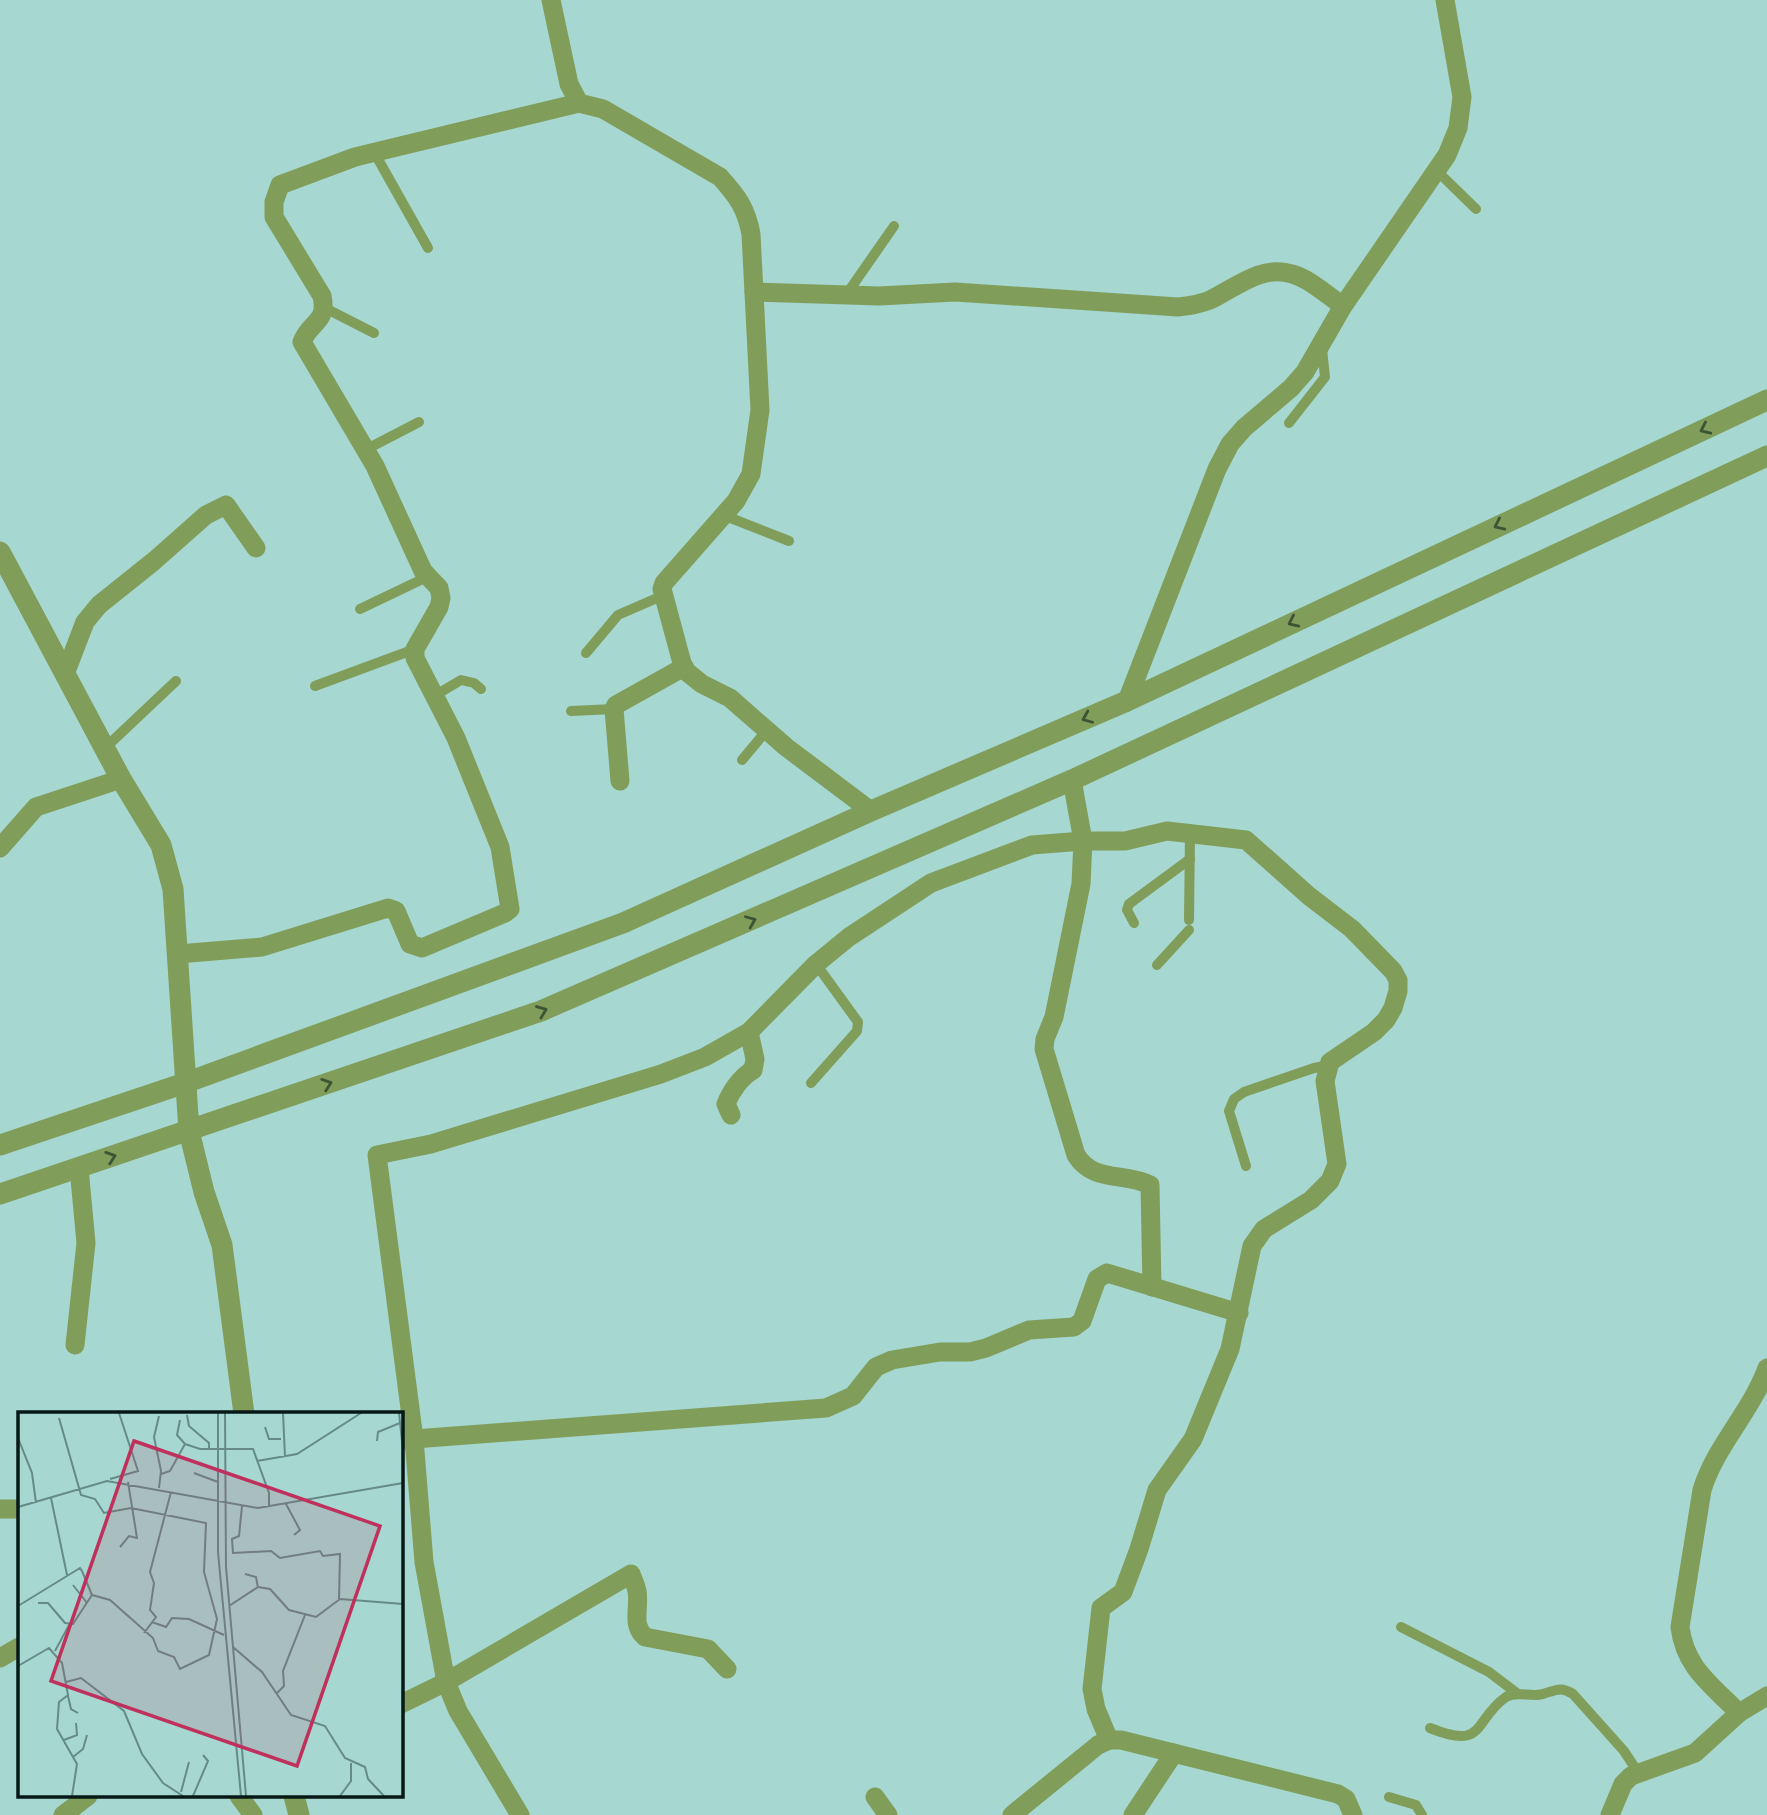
<svg xmlns="http://www.w3.org/2000/svg" width="1767" height="1815" viewBox="0 0 1767 1815" font-family="'Playfair Display',serif">
<style>
.lines{fill:none;stroke-linecap:round;stroke-linejoin:round}
.service{stroke:#809d5a;stroke-width:10}
.minor{stroke:#809d5a;stroke-width:19}
.tertiary{stroke:#809d5a;stroke-width:21}
.oneway{stroke:#3d5435}
.inset-road{fill:none;stroke:#668b87;stroke-width:2}
.view{fill:#bf315c;fill-opacity:0.15;stroke:#bf315c;stroke-width:3.5}
.inset-edge{fill:none;stroke:#061917;stroke-width:3.5}
</style>
<rect width="100%" height="100%" fill="#a6d7d1"/>
<g class="lines">
<g class="service">
<polyline points="374,152 428,248"/>
<polyline points="1437,171 1476,209"/>
<polyline points="846,295 894,226"/>
<polyline points="325,308 374,333"/>
<polyline points="1289,423 1325,377 1322,349"/>
<polyline points="365,450 419,422"/>
<polyline points="723,515 789,541"/>
<polyline points="360,609 429,576"/>
<polyline points="586,653 618,615 664,595"/>
<polyline points="315,686 415,649"/>
<polyline points="434,696 461,680 474,683 481,689"/>
<polyline points="571,711 614,709"/>
<polyline points="105,748 176,681"/>
<polyline points="742,760 767,730"/>
<polyline points="1189,920 1190,833"/>
<polyline points="1134,923 1127,910 1129,904 1190,859"/>
<polyline points="1157,965 1189,930"/>
<polyline points="811,1083 857,1031 858,1022 816,964"/>
<polyline points="1246,1166 1229,1111 1234,1099 1244,1092 1314,1068 1329,1065"/>
<polyline points="1401,1627 1489,1672 1518,1694"/>
<path d="M 1430,1728 C 1486,1751 1473,1720 1506,1697 C 1517,1690 1531,1698 1543,1694 C 1556,1690 1561,1686 1573,1694 L 1624,1751 L 1639,1774"/>
<polyline points="1389,1797 1416,1805 1422,1815"/>
</g>
<g class="minor">
<path d="M 551,0 L 569,84 L 579,103 L 603,109 L 720,177 C 738,197 746,208 751,234 L 760,410 L 751,474 L 736,501 L 664,583 L 662,589 L 682,663 L 687,672 L 702,684 L 730,698 L 786,747 L 871,811"/>
<path d="M 754,292 L 879,296 L 955,292 L 1178,307 C 1189,306 1200,304 1210,300 C 1235,288 1262,264 1292,274 C 1310,279 1327,295 1343,306"/>
<polyline points="65,674 85,622 99,605 154,561 206,515 226,505 256,548"/>
<polyline points="1127,701 1217,469 1230,444 1244,428 1291,388 1305,372 1343,306 1447,155 1458,128 1462,97 1445,0"/>
<path d="M 1072,780 L 1083,841 L 1081,884 L 1054,1017 L 1045,1039 L 1044,1049 L 1076,1155 C 1093,1183 1125,1172 1150,1185 L 1152,1287"/>
<polyline points="620,781 614,709 616,705 684,667"/>
<polyline points="0,848 36,807 121,779"/>
<path d="M 178,954 L 262,947 L 388,908 L 396,911 L 410,944 L 422,948 L 505,913 L 510,909 L 500,847 L 456,738 L 415,658 L 415,649 L 439,607 L 441,598 L 439,588 L 423,571 L 375,466 L 302,342 C 310,321 328,323 322,296 L 274,217 L 274,202 L 280,185 L 355,157 L 579,103"/>
<path d="M 731,1115 L 726,1104 C 731,1091 741,1077 753,1070 L 755,1059 L 749,1032"/>
<polyline points="75,1345 86,1243 79,1168"/>
<polyline points="401,1440 826,1408 853,1396 876,1367 892,1360 940,1352 970,1352 986,1348 1029,1330 1074,1327 1082,1321 1097,1279 1107,1273 1239,1313"/>
<polyline points="0,1509 19,1509"/>
<polyline points="0,1658 19,1647"/>
<path d="M 401,1704 L 446,1682 L 631,1574 C 633,1579 636,1586 637,1591 C 640,1608 631,1625 645,1637 L 708,1649 L 727,1669"/>
<path d="M 1739,1713 C 1712,1685 1685,1668 1680,1627 L 1702,1490 C 1716,1445 1751,1412 1767,1368"/>
<polyline points="239,1796 253,1815"/>
<polyline points="875,1797 888,1815"/>
<polyline points="63,1815 88,1796"/>
<polyline points="520,1815 458,1711 446,1682 424,1562 414,1439 377,1155 431,1144 661,1074 705,1057 749,1032 816,964 849,937 931,883 1032,845 1083,841 1125,841 1167,831 1246,840 1309,896 1352,929 1393,971 1398,980 1398,991 1393,1008 1386,1020 1374,1032 1330,1062 1325,1081 1337,1164 1330,1181 1311,1200 1264,1229 1252,1246 1230,1349 1193,1439 1157,1490 1139,1549 1123,1592 1101,1608 1092,1689 1096,1709 1109,1740"/>
<polyline points="1012,1815 1098,1745 1109,1740 1121,1740 1338,1794 1346,1799 1353,1815"/>
<polyline points="1133,1815 1174,1753"/>
<polyline points="1610,1815 1623,1784 1631,1776 1695,1753 1739,1713 1767,1696"/>
</g>
<g class="tertiary">
<polyline points="0,552 121,779 161,845 173,889 189,1131 204,1192 222,1245 244,1414"/>
<polyline points="0,1145 185,1083 623,923 871,811 1127,701 1767,400"/>
<polyline points="0,1194 541,1011 1072,780 1767,456"/>
<polyline points="294,1796 299,1815"/>
</g>
</g>
<defs><path id="oneway-chevron" d="M-2-3.5L2.5 0L-2 3.5" fill="none" stroke-width="1.6" stroke-linecap="round" stroke-linejoin="round" transform="scale(1.75)"/></defs>
<g class="oneway">
<use href="#oneway-chevron" transform="translate(1705 429) rotate(155)"/>
<use href="#oneway-chevron" transform="translate(1499 525) rotate(155)"/>
<use href="#oneway-chevron" transform="translate(1293 622) rotate(155)"/>
<use href="#oneway-chevron" transform="translate(1087 718) rotate(157)"/>
<use href="#oneway-chevron" transform="translate(751 921) rotate(-23)"/>
<use href="#oneway-chevron" transform="translate(542 1011) rotate(-21)"/>
<use href="#oneway-chevron" transform="translate(327 1084) rotate(-19)"/>
<use href="#oneway-chevron" transform="translate(111 1157) rotate(-19)"/>
</g>
<g transform="translate(18 1412)">
<rect width="385" height="385" fill="#a6d7d1"/>
<path class="inset-road" d="M 200,1 L 200,140 L 223,384M 207,1 L 208,155 L 228,384M 265,1 L 267,45M 381,1 L 385,39M 169,3 L 171,14 L 191,31 L 191,36M 141,4 L 136,25 L 143,59 L 141,76M 41,6 L 63,83 L 77,87 L 86,101 L 113,96 L 188,111 L 186,160 L 199,207 L 191,243 L 162,257 L 156,245 L 140,239 L 135,226 L 92,188 L 74,183M 162,8 L 159,23 L 167,32M 247,15 L 251,27 L 263,27M 0,26 L 14,61 L 18,91M 359,29 L 360,20 L 382,11M 239,49 L 279,42 L 343,1M 176,61 L 200,70M 143,62 L 152,59 L 167,32 L 182,37 L 235,37 L 251,81 L 251,94M 92,67 L 120,59 L 101,1M 33,86 L 49,163M 268,92 L 282,118 L 276,123M 224,94 L 221,124 L 214,127 L 215,141 L 253,139 L 262,146 L 302,139 L 305,144 L 322,142 L 321,188M 0,95 L 89,69 L 240,96 L 385,71M 102,135 L 111,124 L 119,126 L 110,70M 227,162 L 238,165 L 240,176M 55,173 L 69,191M 0,194 L 62,156 L 64,159 L 74,183 L 55,212 L 47,211 L 30,191 L 20,191M 211,194 L 240,175 L 252,177 L 271,198 L 298,205 L 322,187 L 385,192M 134,210 L 148,215 L 154,206 L 171,207 L 206,223M 126,221 L 138,205 L 132,198 L 136,171 L 132,160 L 153,80M 215,235 L 244,260 L 273,303 L 307,314 L 327,346 L 347,355 L 350,367 L 366,384M 37,239 L 51,213M 0,254 L 31,236 L 44,251 L 50,283 L 41,290 L 39,317 L 59,352 L 54,384M 48,270 L 63,266 L 106,299 L 124,342 L 145,371 L 165,384M 258,282 L 266,274 L 265,259 L 287,203M 50,284 L 53,297 L 60,301M 46,328 L 59,323 L 58,311M 55,345 L 65,337 L 69,323M 163,380 L 171,350M 175,384 L 190,349 L 185,343M 322,384 L 333,369 L 333,351"/>
<path class="view" d="M 116,29 L 362,114 L 279,354 L 33,269 Z"/>
<rect width="385" height="385" class="inset-edge"/>
</g>
</svg>
